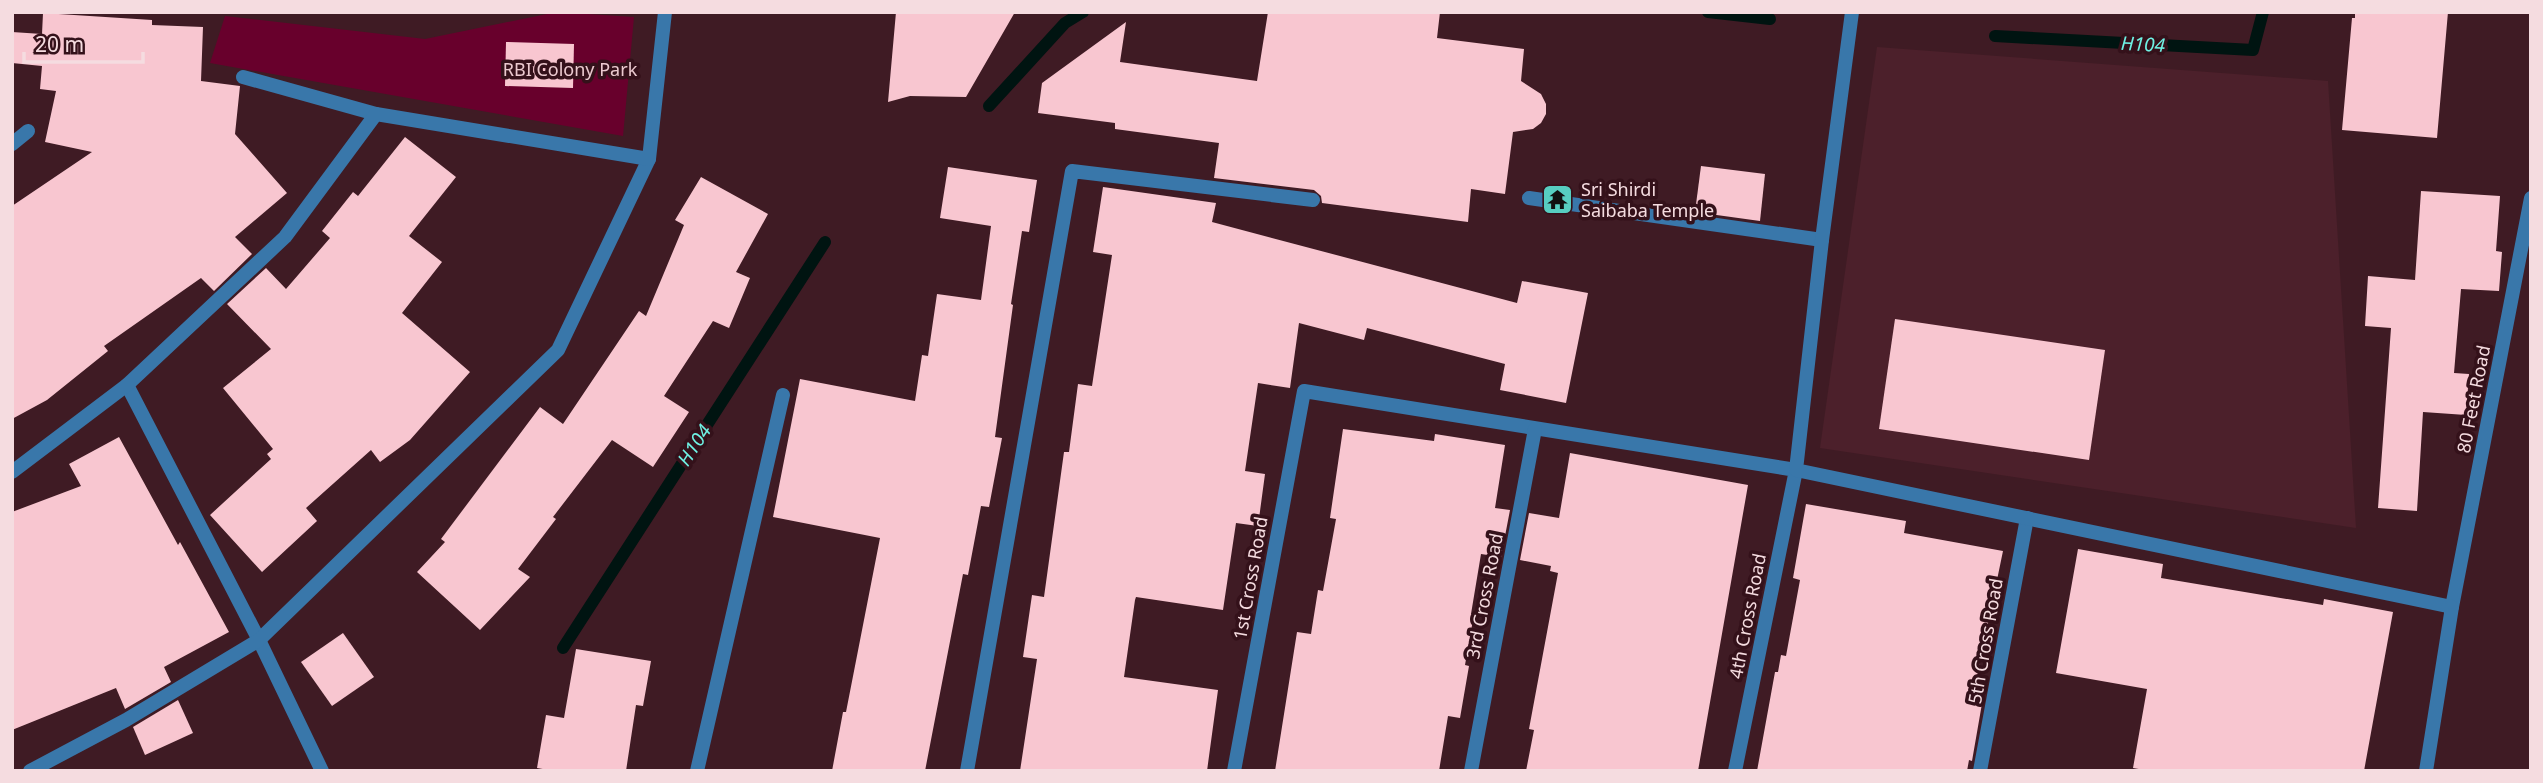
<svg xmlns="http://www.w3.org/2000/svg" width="2543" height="783" viewBox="0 0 2543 783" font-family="'Noto Sans',sans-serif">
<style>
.built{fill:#4c202b}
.green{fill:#68002c}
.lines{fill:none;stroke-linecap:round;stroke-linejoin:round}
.stream{stroke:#001411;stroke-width:12}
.building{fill:#f8c6d0}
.minor{stroke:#3977aa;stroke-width:14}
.tertiary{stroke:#3977aa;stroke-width:14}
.labels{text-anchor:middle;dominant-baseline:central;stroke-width:7;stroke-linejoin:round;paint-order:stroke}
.park-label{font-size:18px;fill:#ebc9cf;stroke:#34111a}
.poi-label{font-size:18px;fill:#f5dce0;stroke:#34111a;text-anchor:start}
.street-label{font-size:18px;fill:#f5dce0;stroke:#34111a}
.water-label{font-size:19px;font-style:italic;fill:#6ff2e4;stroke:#34111a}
</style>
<rect width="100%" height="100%" fill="#3f1b24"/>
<polygon class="built" points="1877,47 2328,81 2356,528 1820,448"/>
<polygon class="green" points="557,12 634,17 623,136 210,63 225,16 425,39"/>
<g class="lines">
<g class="stream">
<polyline points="1708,12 1770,19"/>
<polyline points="1995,36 2253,50 2263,12"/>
<polyline points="989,106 1065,23 1083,12"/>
<polyline points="563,648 825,242"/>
</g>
</g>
<g class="building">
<polygon points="896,12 1015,12 966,97 910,96 888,102"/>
<polygon points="1268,12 1440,12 1437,38 1524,49 1521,81 1541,94 1546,104 1546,114 1541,123 1533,129 1513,132 1505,194 1471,189 1468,222 1322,203 1321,196 1314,190 1214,178 1219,143 1115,129 1115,123 1038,113 1042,83 1126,22 1120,62 1257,81"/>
<polygon points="2355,12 2448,12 2437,138 2342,130 2352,18 2355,18"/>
<polygon points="43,13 152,20 152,25 203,27 201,81 240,86 235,134 287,193 235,237 252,254 214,291 201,278 104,346 108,351 47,400 12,419 12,206 92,152 45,142 56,91 40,89 42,66 12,63 12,32 42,34"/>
<polygon points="506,42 574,44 573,88 505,86"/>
<polygon points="405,137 456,177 409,236 442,262 402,313 470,372 410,440 380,462 371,450 306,508 317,521 262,572 210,515 271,459 267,454 273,449 223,388 271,349 227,304 266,268 286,289 330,238 322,231 353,192 358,196"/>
<polygon points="1701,166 1765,174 1760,221 1695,212"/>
<polygon points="948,167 1037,180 1029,232 1022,231 1011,304 1013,305 995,437 1002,438 989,507 981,506 968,575 963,574 925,771 832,771 843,712 846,712 880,538 773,517 800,379 915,401 922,355 928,356 937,294 981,300 991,226 940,218"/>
<polygon points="701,177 768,214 736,272 750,278 729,328 713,321 664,396 689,412 653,467 612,440 553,517 556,519 518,569 530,577 480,630 417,572 445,542 441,539 540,407 563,424 639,311 646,316 684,225 675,220"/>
<polygon points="1103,187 1216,203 1212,222 1517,303 1522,281 1588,293 1566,403 1500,390 1505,364 1367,328 1364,340 1299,323 1290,388 1258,383 1245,471 1265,474 1258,526 1236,523 1223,610 1136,597 1135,600 1124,677 1218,690 1207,771 1020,771 1037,659 1023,657 1032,595 1044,597 1064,452 1069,452 1078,384 1092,386 1112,255 1093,252"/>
<polygon points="2421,191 2500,196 2496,251 2502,252 2499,291 2461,289 2454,373 2469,374 2466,415 2423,412 2417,511 2378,508 2391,328 2365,326 2368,276 2415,280"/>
<polygon points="1895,319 2105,350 2089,460 1879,429"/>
<polygon points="1343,429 1434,441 1435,434 1505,445 1495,508 1510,510 1501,557 1481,554 1471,614 1474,614 1465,665 1469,666 1460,718 1448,716 1439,771 1275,771 1297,632 1311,634 1318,590 1323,591 1336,519 1330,518"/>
<polygon points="119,437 178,545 180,542 229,632 164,667 171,682 125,709 116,688 12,730 12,512 81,486 69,464"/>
<polygon points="1570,453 1748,485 1698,771 1526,771 1534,730 1529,729 1558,573 1550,571 1551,566 1520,560 1529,513 1559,518"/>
<polygon points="1806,504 1906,521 1904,533 2003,551 1974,691 1984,692 1972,761 1969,760 1967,771 1757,771 1775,672 1778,672 1781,655 1786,656 1800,580 1793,578"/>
<polygon points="2078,549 2163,564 2161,578 2323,605 2324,599 2393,612 2364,771 2150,771 2133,768 2147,689 2056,673"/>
<polygon points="343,633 374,677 332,706 301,662"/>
<polygon points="576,649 651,661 643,706 636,705 626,771 554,771 537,768 546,715 564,718"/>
<polygon points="178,700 193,733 145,755 133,727"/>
</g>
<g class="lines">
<g class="minor">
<polyline points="243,77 376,114"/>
<polyline points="12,144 28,131"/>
<polyline points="1529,198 1822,240"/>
<polyline points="127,385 259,640 322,771"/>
<polyline points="2452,607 2531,198"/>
<polyline points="30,771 126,720 259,640 558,350 649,159"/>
<polyline points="697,771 783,395"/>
<polyline points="967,771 1072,171 1313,200"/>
<polyline points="1234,771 1304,391 1796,470 1735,771"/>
<polyline points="1471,771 1535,429"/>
<polyline points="1980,771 2027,518"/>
</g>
<g class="tertiary">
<polyline points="1852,12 1822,240 1796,470 2452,607 2426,771"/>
<polyline points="12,472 127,385 285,237 376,114 649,159 665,12"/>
</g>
</g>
<defs>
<symbol id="temple-square" viewBox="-11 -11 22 22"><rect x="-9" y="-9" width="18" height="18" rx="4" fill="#57cec1" stroke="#34111a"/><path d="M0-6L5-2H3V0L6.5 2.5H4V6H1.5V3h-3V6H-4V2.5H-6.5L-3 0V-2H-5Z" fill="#111"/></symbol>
</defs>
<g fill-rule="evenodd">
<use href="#temple-square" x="1540" y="182" width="35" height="35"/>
</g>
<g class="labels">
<g class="park-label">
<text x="570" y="69">RBI Colony Park</text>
</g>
<g class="poi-label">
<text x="1581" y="189">Sri Shirdi<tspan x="1581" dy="21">Saibaba Temple</tspan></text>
</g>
<g class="street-label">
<text transform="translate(2473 399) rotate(-79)">80 Feet Road</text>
<text transform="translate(1250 578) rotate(-80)">1st Cross Road</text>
<text transform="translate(1484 596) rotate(-79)">3rd Cross Road</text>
<text transform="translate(1747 616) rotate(-79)">4th Cross Road</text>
<text transform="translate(1985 641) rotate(-80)">5th Cross Road</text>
</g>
<g class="water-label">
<text transform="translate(2143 44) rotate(3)">H104</text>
<text transform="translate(694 445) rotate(-57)">H104</text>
</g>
</g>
<rect width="2543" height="783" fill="none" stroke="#f5dce0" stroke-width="28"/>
<path d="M24 52v10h119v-10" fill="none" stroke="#f5dce0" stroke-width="3.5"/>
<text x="35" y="52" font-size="21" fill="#f5dce0" stroke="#34111a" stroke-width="5" paint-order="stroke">20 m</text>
</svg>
